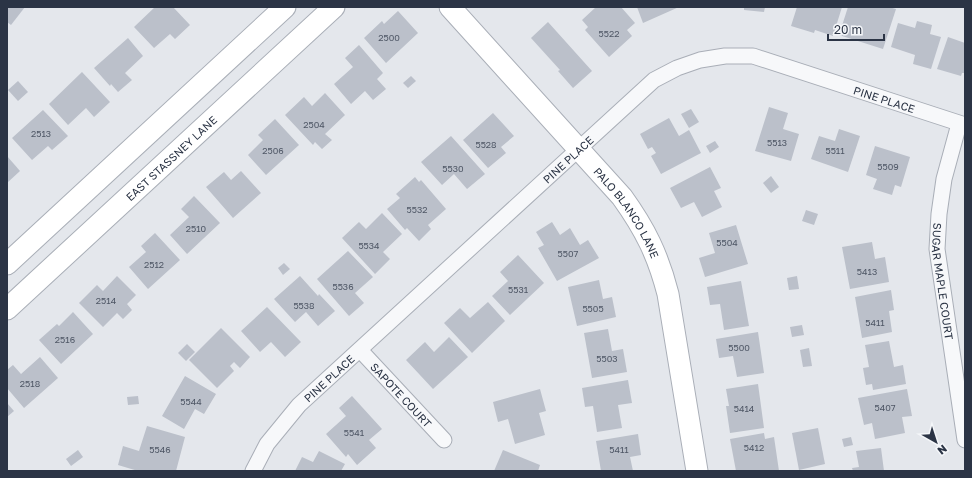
<svg xmlns="http://www.w3.org/2000/svg" width="972" height="478" viewBox="0 0 972 478" font-family="'Golos Text',sans-serif">
<style>
.building{fill:#bbc0ca}
.lines{fill:none;stroke-linecap:round;stroke-linejoin:round}
.street-casing{stroke:#a9aeb7;stroke-width:17}
.secondary-casing{stroke:#a9aeb7;stroke-width:23}
.street{stroke:#f7f8fa;stroke-width:15}
.secondary{stroke:#fff;stroke-width:21}
.labels{text-anchor:middle;dominant-baseline:central;stroke-width:3;stroke-linejoin:round;paint-order:stroke}
.number-label{font-size:9px;fill:#4f5766}
.street-label{font-size:11px;fill:#2b3445;stroke:#f4f6f9}
</style>
<rect width="100%" height="100%" fill="#e4e7ec"/>
<g class="building">
<polygon points="7,7 25,7 11,25 7,22"/>
<polygon points="155,7 173,7 190,25 175,39 170,34 154,48 134,27"/>
<polygon points="596,7 621,7 635,23 627,30 632,36 609,57 585,30 588,27 582,20"/>
<polygon points="637,7 679,7 643,23"/>
<polygon points="744,7 765,7 764,12 744,10"/>
<polygon points="797,7 842,7 833,36 815,30 814,33 791,26"/>
<polygon points="848,7 889,7 896,9 883,49 839,35"/>
<polygon points="398,11 418,33 386,63 364,38 382,21 384,24"/>
<polygon points="917,21 932,25 930,34 941,37 931,69 913,64 915,55 891,47 898,23 915,28"/>
<polygon points="548,22 592,71 573,88 558,71 560,70 531,38"/>
<polygon points="948,37 965,43 965,73 962,73 961,76 937,69"/>
<polygon points="128,38 143,56 125,73 132,80 118,92 111,84 110,86 94,68"/>
<polygon points="359,45 383,73 377,79 386,89 373,100 365,91 351,104 334,84 353,67 345,58"/>
<polygon points="82,72 110,102 94,117 86,108 68,125 49,104"/>
<polygon points="411,76 416,81 408,88 403,83"/>
<polygon points="18,81 28,92 18,101 8,90"/>
<polygon points="325,93 345,115 325,134 332,140 322,149 315,142 313,145 285,115 304,97 312,106"/>
<polygon points="769,107 788,113 783,129 799,134 791,161 755,151"/>
<polygon points="691,109 699,122 689,128 681,114"/>
<polygon points="43,110 68,136 52,150 48,146 32,160 12,138"/>
<polygon points="493,113 514,136 501,147 506,153 488,168 463,140"/>
<polygon points="669,118 679,136 689,130 701,153 661,174 651,156 656,153 652,147 648,149 640,134"/>
<polygon points="275,119 299,145 266,175 248,155 263,140 258,135"/>
<polygon points="839,129 860,136 848,172 811,159 819,136 835,141"/>
<polygon points="451,136 485,174 467,189 454,174 442,185 421,162"/>
<polygon points="715,141 719,147 710,153 706,146"/>
<polygon points="875,146 910,157 901,187 895,185 892,195 873,189 877,179 866,175"/>
<polygon points="7,156 20,171 7,183"/>
<polygon points="710,167 721,188 714,191 722,207 702,217 694,202 681,208 670,188"/>
<polygon points="241,171 261,193 233,218 206,187 224,172 231,180"/>
<polygon points="771,176 779,187 771,193 763,183"/>
<polygon points="415,177 419,182 421,180 446,209 428,225 431,229 419,241 407,228 405,230 387,209 400,198 396,194"/>
<polygon points="194,196 220,223 187,254 170,235 189,217 181,209"/>
<polygon points="806,210 818,214 814,225 802,221"/>
<polygon points="382,213 402,234 383,252 390,259 375,274 342,238 359,222 366,229"/>
<polygon points="552,222 560,235 570,228 580,245 588,240 599,258 557,281 538,248 544,245 536,232"/>
<polygon points="736,225 748,264 705,277 699,258 715,253 709,233"/>
<polygon points="155,233 180,260 148,289 129,267 146,252 141,246"/>
<polygon points="872,242 875,259 885,257 889,282 850,289 842,247"/>
<polygon points="348,251 373,277 355,293 364,303 349,316 317,279"/>
<polygon points="518,255 544,283 510,315 492,296 508,281 500,272"/>
<polygon points="284,263 290,269 283,275 278,268"/>
<polygon points="117,276 136,295 127,304 132,310 123,319 117,313 103,327 79,303 97,285 103,291"/>
<polygon points="300,276 318,296 319,294 335,311 318,326 306,312 295,322 274,299"/>
<polygon points="797,276 799,289 789,290 787,278"/>
<polygon points="599,280 603,299 612,297 616,317 577,326 568,287"/>
<polygon points="741,281 749,326 724,330 720,304 710,305 707,287"/>
<polygon points="891,290 894,310 889,311 892,332 862,338 855,297"/>
<polygon points="488,302 505,321 472,353 444,323 460,308 470,318"/>
<polygon points="267,307 301,342 285,357 271,342 260,352 241,331"/>
<polygon points="73,312 93,334 61,364 39,340 57,324 59,326"/>
<polygon points="802,325 804,335 792,337 790,327"/>
<polygon points="221,328 250,357 240,368 234,362 230,366 234,371 217,388 189,360"/>
<polygon points="608,329 612,351 623,349 627,372 592,378 584,333"/>
<polygon points="758,332 764,373 737,377 733,356 719,358 716,339"/>
<polygon points="449,337 468,357 433,389 406,360 425,342 434,352"/>
<polygon points="889,341 894,367 903,365 906,384 873,390 872,384 866,385 863,368 869,367 865,345"/>
<polygon points="187,344 195,352 186,361 178,353"/>
<polygon points="809,348 812,366 803,367 800,350"/>
<polygon points="40,357 58,378 24,408 7,388 7,370 13,365 21,374"/>
<polygon points="185,376 216,394 204,414 195,409 184,429 162,416"/>
<polygon points="628,380 632,403 618,405 622,428 597,432 593,406 585,407 582,388"/>
<polygon points="758,384 764,428 730,433 726,406 729,406 726,389"/>
<polygon points="540,389 546,411 539,413 545,435 515,444 508,419 498,422 493,402"/>
<polygon points="907,389 912,416 902,417 905,433 875,439 872,423 864,425 858,398"/>
<polygon points="138,396 139,404 128,405 127,397"/>
<polygon points="352,396 382,429 369,440 376,448 357,465 348,454 346,457 326,434 346,416 339,408"/>
<polygon points="7,403 14,411 7,417"/>
<polygon points="147,426 185,437 176,471 138,471 118,465 123,446 139,451"/>
<polygon points="818,428 825,464 799,470 792,433"/>
<polygon points="764,433 765,439 774,437 779,471 736,471 730,439"/>
<polygon points="638,434 641,455 630,457 633,471 601,471 596,441"/>
<polygon points="851,437 853,445 844,447 842,439"/>
<polygon points="881,448 884,471 853,471 852,468 859,467 856,451"/>
<polygon points="78,450 83,457 71,466 66,459"/>
<polygon points="503,450 540,465 538,471 494,471"/>
<polygon points="319,451 345,464 341,471 295,471 302,457 313,462"/>
</g>
<g class="lines">
<defs>
<g id="street">
<path id="s1" d="M 959,124 L 944,179 L 939,214 L 937,249 L 965,440"/>
<path id="s2" d="M 360,350 L 444,440"/>
<path id="s3" d="M 253,471 L 267,444 L 299,405 L 654,80 L 677,68 L 700,60 L 725,56 L 753,56 L 965,125"/>
</g>
<g id="secondary">
<path id="s4" d="M 450,7 L 622,197 C 645,229 658,255 668,294 L 697,471"/>
<polyline points="7,264 285,7"/>
<path id="s5" d="M 7,309 L 334,7"/>
</g>
</defs>
<use href="#street" class="street-casing"/>
<use href="#secondary" class="secondary-casing"/>
<use href="#street" class="street"/>
<use href="#secondary" class="secondary"/>
</g>
<g class="labels">
<g class="number-label">
<text x="609" y="33">5522</text>
<text x="389" y="37">2500</text>
<text x="314" y="124">2504</text>
<text x="41" y="133">2513</text>
<text x="777" y="142">5513</text>
<text x="486" y="144">5528</text>
<text x="273" y="150">2506</text>
<text x="835" y="150">5511</text>
<text x="888" y="166">5509</text>
<text x="453" y="168">5530</text>
<text x="417" y="209">5532</text>
<text x="196" y="228">2510</text>
<text x="727" y="242">5504</text>
<text x="369" y="245">5534</text>
<text x="568" y="253">5507</text>
<text x="154" y="264">2512</text>
<text x="867" y="271">5413</text>
<text x="343" y="286">5536</text>
<text x="518" y="289">5531</text>
<text x="106" y="300">2514</text>
<text x="304" y="305">5538</text>
<text x="593" y="308">5505</text>
<text x="875" y="322">5411</text>
<text x="65" y="339">2516</text>
<text x="739" y="347">5500</text>
<text x="607" y="358">5503</text>
<text x="30" y="383">2518</text>
<text x="191" y="401">5544</text>
<text x="885" y="407">5407</text>
<text x="744" y="408">5414</text>
<text x="354" y="432">5541</text>
<text x="754" y="447">5412</text>
<text x="160" y="449">5546</text>
<text x="619" y="449">5411</text>
</g>
<g class="street-label">
<text stroke="none"><textPath href="#s3" startOffset="804">PINE PLACE</textPath></text>
<text stroke="none"><textPath href="#s5" startOffset="223">EAST STASSNEY LANE</textPath></text>
<text stroke="none"><textPath href="#s3" startOffset="445">PINE PLACE</textPath></text>
<text stroke="none"><textPath href="#s4" startOffset="272">PALO BLANCO LANE</textPath></text>
<text stroke="none"><textPath href="#s1" startOffset="160">SUGAR MAPLE COURT</textPath></text>
<text stroke="none"><textPath href="#s3" startOffset="121">PINE PLACE</textPath></text>
<text stroke="none"><textPath href="#s2" startOffset="61">SAPOTE COURT</textPath></text>
</g>
</g>
<rect width="972" height="478" fill="none" stroke="#2b3445" stroke-width="16"/>
<g transform="translate(936 442) rotate(141)" stroke="#f4f6f9" stroke-width="3" paint-order="stroke">
<path d="M0-3L7 15L0 10L-7 15Z" fill="#2b3445"/>
<text y="-6" font-size="11" font-weight="bold" text-anchor="middle" fill="#2b3445">N</text>
</g>
<path d="M828 34v6h56v-6" fill="none" stroke="#2b3445" stroke-width="2"/>
<text x="834" y="34" font-size="12" fill="#2b3445" stroke="#f4f6f9" stroke-width="3" paint-order="stroke">20 m</text>
</svg>
